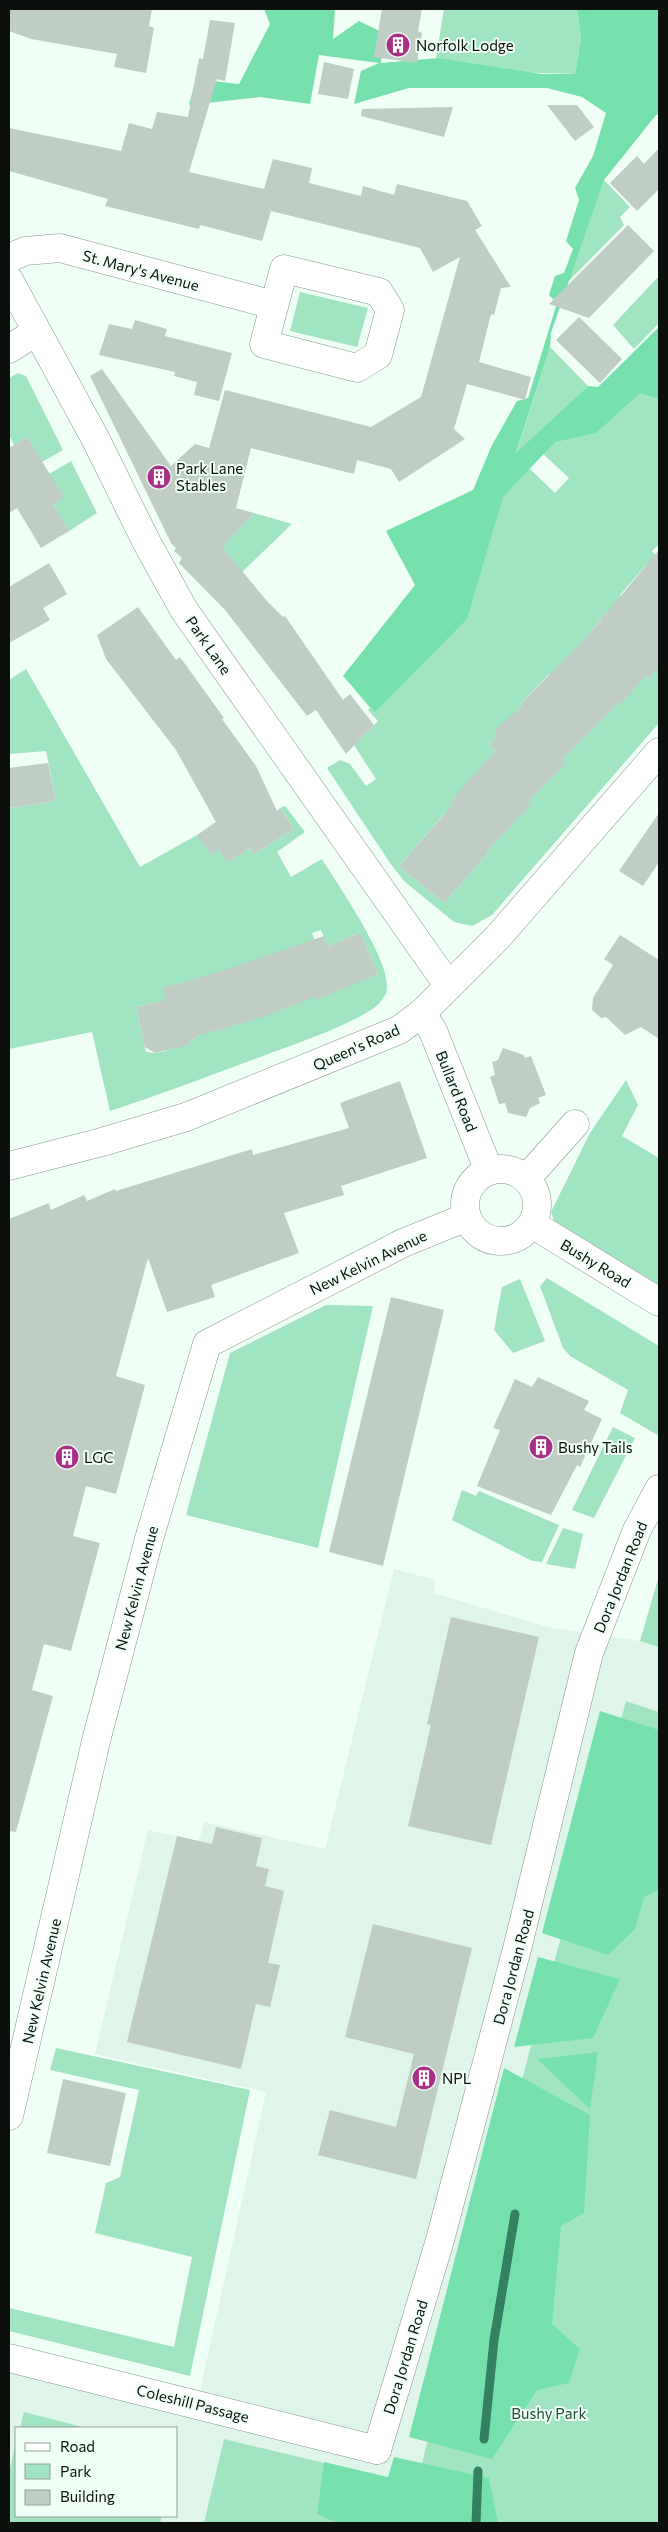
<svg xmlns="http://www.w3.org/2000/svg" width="668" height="2532" viewBox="0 0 668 2532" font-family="Commissioner,sans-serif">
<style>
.built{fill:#dff5e9;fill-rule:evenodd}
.green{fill:#a1e4c1;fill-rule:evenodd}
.forest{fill:#76e0ad}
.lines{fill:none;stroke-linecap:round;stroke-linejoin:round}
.stream{stroke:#33815f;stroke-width:9}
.building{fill:#bfcdc5}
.pedestrian-casing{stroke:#88958e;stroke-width:29}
.minor-casing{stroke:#88958e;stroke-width:29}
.secondary-casing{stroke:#88958e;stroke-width:29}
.pedestrian{stroke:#fff;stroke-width:28}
.minor{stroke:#fff;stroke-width:28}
.secondary{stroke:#fff;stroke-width:28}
.labels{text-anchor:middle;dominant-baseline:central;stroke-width:4;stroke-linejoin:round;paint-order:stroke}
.poi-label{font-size:15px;fill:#0b100d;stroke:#f0fff6;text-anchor:start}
.street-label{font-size:15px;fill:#0b100d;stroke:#f0fff6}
.park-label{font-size:15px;fill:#204d38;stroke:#f0fff6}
</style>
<rect width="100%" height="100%" fill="#f0fff6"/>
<path class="built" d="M 394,1569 L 436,1580 L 433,1593 L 552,1628 L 640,1641 L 659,1576 L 659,1712 L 626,1701 L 528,2057 L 429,2436 L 408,2523 L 9,2523 L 9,2346 L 200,2390 L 266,2092 L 95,2054 L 148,1830 L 199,1841 L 204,1822 L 325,1849 ZM 16,2428 L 176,2428 L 176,2516 L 16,2516 Z"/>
<g class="green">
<polygon points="444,9 577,9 581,39 575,74 434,70"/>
<polygon points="604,180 630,207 620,217 624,225 568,282"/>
<polygon points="659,276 659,323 634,349 613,325"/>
<polygon points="300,292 368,308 357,347 290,331"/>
<path d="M 659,344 L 659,544 L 652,551 L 659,558 L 659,574 L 647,564 L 620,595 L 634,608 L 614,630 L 601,619 L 593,629 L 648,679 L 659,667 L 659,723 L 492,915 L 472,926 L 454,922 L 404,881 L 390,863 L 327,768 L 340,760 L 350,764 L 366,786 L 376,779 L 354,745 L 378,721 L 368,710 L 370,708 L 355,690 L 467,580 L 503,485 ZM 542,453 L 569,478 L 555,493 L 528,467 ZM 549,674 L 599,721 L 569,752 L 520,704 ZM 506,721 L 528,723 L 565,763 L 499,756 L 489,744 L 495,738 L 495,731 ZM 444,814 L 488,853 L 444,903 L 399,866 Z"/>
<polygon points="550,347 588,386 516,454"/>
<polygon points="18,373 26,376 63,450 42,462 27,437 14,445 9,435 9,378"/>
<polygon points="71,461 97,513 69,531 53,504 49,474"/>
<polygon points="254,513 292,524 241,573 219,550"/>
<path d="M 26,669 L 140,867 L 197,835 L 218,850 L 228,862 L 250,848 L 254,854 L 294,829 L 280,808 L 285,806 L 305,832 L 277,852 L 291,877 L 322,859 C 337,884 396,967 386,993 C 383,1000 377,1006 371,1010 C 343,1028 295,1044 263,1056 C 212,1075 162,1094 110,1111 L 92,1032 L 9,1049 L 9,808 L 56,801 L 46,751 L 9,754 L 9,680 ZM 321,930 L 328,947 L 360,932 L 378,974 L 346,986 L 315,941 L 312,933 ZM 183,984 L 196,1039 L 190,1040 L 188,1045 L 168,1047 L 166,1051 L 155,1053 L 146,1052 L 136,1007 L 153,1003 L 168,1006 ZM 194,996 L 245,1022 L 206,1033 Z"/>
<polygon points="626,1080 638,1105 622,1136 659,1158 659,1285 554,1221 551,1212 590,1133"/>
<polygon points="547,1278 659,1346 659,1436 620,1413 628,1390 570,1356 563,1348 540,1286"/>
<polygon points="520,1279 545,1341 513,1353 494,1330 502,1287"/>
<polygon points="326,1305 373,1306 318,1548 186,1515 230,1353"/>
<polygon points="613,1427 635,1438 594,1518 572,1510"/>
<polygon points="462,1490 476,1496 479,1491 559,1525 542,1562 532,1561 452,1520"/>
<polygon points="563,1528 583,1534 575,1569 546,1564"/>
<polygon points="659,1576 659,1647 640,1641"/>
<polygon points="626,1701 659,1712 659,2523 408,2523 425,2451 528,2057"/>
<polygon points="56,2048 250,2090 190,2376 9,2331 9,2308 174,2347 192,2257 95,2233 106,2183 120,2177 139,2090 50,2070"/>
<polygon points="24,2412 87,2428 20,2428"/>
<polygon points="224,2439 396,2480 385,2523 204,2523"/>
<polygon points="16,2443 16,2516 162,2516 160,2523 9,2523 9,2472"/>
</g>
<g class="forest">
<polygon points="264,9 335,9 333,39 359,21 384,33 381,63 438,58 541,74 575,74 581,39 577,9 659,9 659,114 656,115 604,180 551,333 550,347 516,453 588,386 598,387 659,327 659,399 640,393 596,433 555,442 503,497 467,619 375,712 343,676 415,585 386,531 473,490 492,445 517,401 528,398 557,303 549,295 555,276 564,273 573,249 566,241 579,200 575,188 593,156 606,113 582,97 547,88 409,88 354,104 361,71 379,63 319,55 310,104 260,97 189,105 196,79 239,84 270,24"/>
<polygon points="600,1711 659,1730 659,1890 644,1897 635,1929 608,1955 542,1933"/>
<polygon points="538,1957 620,1979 593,2038 514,2047"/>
<polygon points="598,2052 590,2109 537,2059"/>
<polygon points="504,2068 590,2115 584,2213 561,2226 552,2324 580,2349 569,2383 537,2390 492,2459 409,2437"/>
<polygon points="394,2457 489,2478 498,2523 337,2523 317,2514 324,2462 388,2477"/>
</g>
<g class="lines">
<g class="stream">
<polyline points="484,2439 494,2340 515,2214"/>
<polyline points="476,2523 478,2471"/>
</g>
</g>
<g class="building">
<polygon points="9,9 152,9 149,26 154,28 146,73 114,67 117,54 31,39 9,31"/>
<polygon points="382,9 422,9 418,31 422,33 417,63 374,57"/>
<polygon points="210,20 235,23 225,81 217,79 189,172 264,189 273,159 312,168 309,183 361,196 363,186 394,195 397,184 467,201 482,226 475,230 511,287 501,288 494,315 491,314 479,362 531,377 525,400 467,384 454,429 465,439 399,482 391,469 357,460 354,474 251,448 236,508 254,513 222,547 267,601 283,617 285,616 343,700 350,694 374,725 346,754 316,710 307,716 225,610 179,563 182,558 174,551 176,548 171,543 90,376 102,369 171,466 195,444 209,448 225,390 371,427 421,397 460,257 433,272 420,248 271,211 262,241 200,225 199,229 105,206 108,199 9,171 9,128 121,151 129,123 152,129 157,112 188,117 199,58 203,59"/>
<polygon points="324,62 354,69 348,99 318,94"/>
<polygon points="547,105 577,105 594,127 575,141"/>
<polygon points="453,107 444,137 361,116 362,109"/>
<polygon points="659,148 659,189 637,211 610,183 637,156 644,164"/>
<polygon points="628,225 654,251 589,318 549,304"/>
<polygon points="579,317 622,359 600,383 556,340"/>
<polygon points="135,320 167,329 165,336 232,353 219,401 194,395 197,382 174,376 175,372 99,355 109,324 132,329"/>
<polygon points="27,437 64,497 53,504 69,531 41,548 17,508 9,513 9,448"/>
<polygon points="659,550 659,667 648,679 645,676 622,703 621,701 562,760 566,763 528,802 531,805 487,851 488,853 444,903 399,866 454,803 451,801 495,751 489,744 495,738 495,730 522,706 520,704 584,640"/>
<polygon points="49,563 67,594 43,608 50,620 9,643 9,587"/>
<polygon points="138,607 176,660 180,657 224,718 222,719 256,766 277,811 280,808 294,829 254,854 250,848 228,862 218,850 211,855 197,835 216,822 176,750 106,659 97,635"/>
<polygon points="48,763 56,801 9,808 9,768"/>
<polygon points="659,813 659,862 643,886 619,871"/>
<polygon points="360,932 378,974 316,1000 315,997 257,1019 196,1036 196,1039 190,1040 188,1045 155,1053 145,1047 136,1007 166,1000 163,988 226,970 324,936 328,947"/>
<polygon points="620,935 659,960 659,1039 641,1027 625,1035 606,1017 601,1018 592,1010 593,998 613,965 604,959"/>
<polygon points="503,1048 524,1055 525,1058 531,1056 546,1095 538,1098 540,1103 530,1108 526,1117 508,1113 505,1103 499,1104 490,1077 495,1075 492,1062 498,1060"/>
<polygon points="400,1081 427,1158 341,1186 344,1195 284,1213 299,1253 211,1285 215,1297 167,1312 148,1258 116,1376 145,1385 116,1494 86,1486 73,1536 100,1543 71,1651 44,1644 32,1690 53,1696 16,1832 9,1831 9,1219 49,1203 51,1210 84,1195 87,1201 115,1189 116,1191 252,1149 253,1155 349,1128 340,1103"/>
<polygon points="391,1297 444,1310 383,1566 329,1552"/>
<polygon points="538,1377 589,1401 584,1410 602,1419 580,1467 577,1465 551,1515 477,1486 500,1430 493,1428 515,1379 532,1387"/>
<polygon points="451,1617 539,1637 491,1845 408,1826 431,1725 427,1724"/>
<polygon points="216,1827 262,1838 256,1866 269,1869 265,1886 284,1891 268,1963 280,1965 270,2007 256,2004 241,2069 127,2042 177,1836 212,1844"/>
<polygon points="373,1924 472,1948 416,2179 318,2155 330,2110 396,2127 414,2054 345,2037"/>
<polygon points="63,2079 126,2093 110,2166 47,2153"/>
</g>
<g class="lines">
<defs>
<polyline id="pedestrian" points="9,2358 377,2450"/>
<g id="minor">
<polyline points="9,258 25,251 60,248 274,305"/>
<polygon points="284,269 379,292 390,310 378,355 357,368 264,344"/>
<polyline points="9,280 95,438 147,543 184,610 448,985"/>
<polyline points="9,349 36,332"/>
<polyline points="422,1013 433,1031 489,1171"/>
<circle cx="501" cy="1205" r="36"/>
<polyline points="526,1179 575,1124"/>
<polyline points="532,1224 659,1302"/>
<polyline points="9,2116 97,1737 149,1539 207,1344 403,1243 467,1217"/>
<polyline points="377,2450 440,2240 518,1945 589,1653 637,1530 659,1489"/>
</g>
<polyline id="secondary" points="9,1166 102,1142 186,1117 399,1030 422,1013 497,938 659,752"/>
</defs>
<use href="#pedestrian" class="pedestrian-casing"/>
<use href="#minor" class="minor-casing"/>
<use href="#secondary" class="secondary-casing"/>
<use href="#pedestrian" class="pedestrian"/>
<use href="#minor" class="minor"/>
<use href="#secondary" class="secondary"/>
</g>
<defs>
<symbol id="building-disc" viewBox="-11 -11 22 22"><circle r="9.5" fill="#a72f86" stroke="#f0fff6"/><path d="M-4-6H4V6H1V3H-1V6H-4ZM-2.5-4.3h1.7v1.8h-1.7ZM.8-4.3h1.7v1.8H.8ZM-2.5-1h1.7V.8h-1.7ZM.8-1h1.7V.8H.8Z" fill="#fff"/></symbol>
</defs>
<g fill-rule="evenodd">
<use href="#building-disc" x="384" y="31" width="28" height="28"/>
<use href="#building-disc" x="145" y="463" width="28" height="28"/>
<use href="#building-disc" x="527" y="1433" width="28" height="28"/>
<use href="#building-disc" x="53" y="1443" width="28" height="28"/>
<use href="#building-disc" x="410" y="2064" width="28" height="28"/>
</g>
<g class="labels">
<g class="poi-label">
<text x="416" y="45">Norfolk Lodge</text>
<text x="176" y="468">Park Lane<tspan x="176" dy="17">Stables</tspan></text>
<text x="558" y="1447">Bushy Tails</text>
<text x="84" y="1457">LGC</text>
<text x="442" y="2078">NPL</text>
</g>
<g class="street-label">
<text transform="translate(141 270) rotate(15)">St. Mary's Avenue</text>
<text transform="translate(209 645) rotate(55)">Park Lane</text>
<text transform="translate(356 1047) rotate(-24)">Queen's Road</text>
<text transform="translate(457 1091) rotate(68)">Bullard Road</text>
<text transform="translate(368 1262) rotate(-26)">New Kelvin Avenue</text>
<text transform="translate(596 1263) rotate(31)">Bushy Road</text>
<text transform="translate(620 1577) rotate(-68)">Dora Jordan Road</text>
<text transform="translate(136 1588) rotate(-75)">New Kelvin Avenue</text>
<text transform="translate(513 1967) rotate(-75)">Dora Jordan Road</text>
<text transform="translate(41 1981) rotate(-77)">New Kelvin Avenue</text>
<text transform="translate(405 2357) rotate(-73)">Dora Jordan Road</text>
<text transform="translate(193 2403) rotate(14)">Coleshill Passage</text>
</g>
<g class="park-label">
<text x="549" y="2413">Bushy Park</text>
</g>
</g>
<rect width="668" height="2532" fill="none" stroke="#0b100d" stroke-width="20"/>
<rect x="15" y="2427" width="162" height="90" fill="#f0fff6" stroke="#949f99"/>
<rect x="25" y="2443" width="25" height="8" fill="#ffffff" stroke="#949f99"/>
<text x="60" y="2452" font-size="15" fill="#0b100d">Road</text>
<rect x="25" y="2464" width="25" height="15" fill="#a1e4c1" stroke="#949f99"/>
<text x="60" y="2477" font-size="15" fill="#0b100d">Park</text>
<rect x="25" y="2490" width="25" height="15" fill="#bfcdc5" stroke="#949f99"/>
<text x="60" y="2502" font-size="15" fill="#0b100d">Building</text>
</svg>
